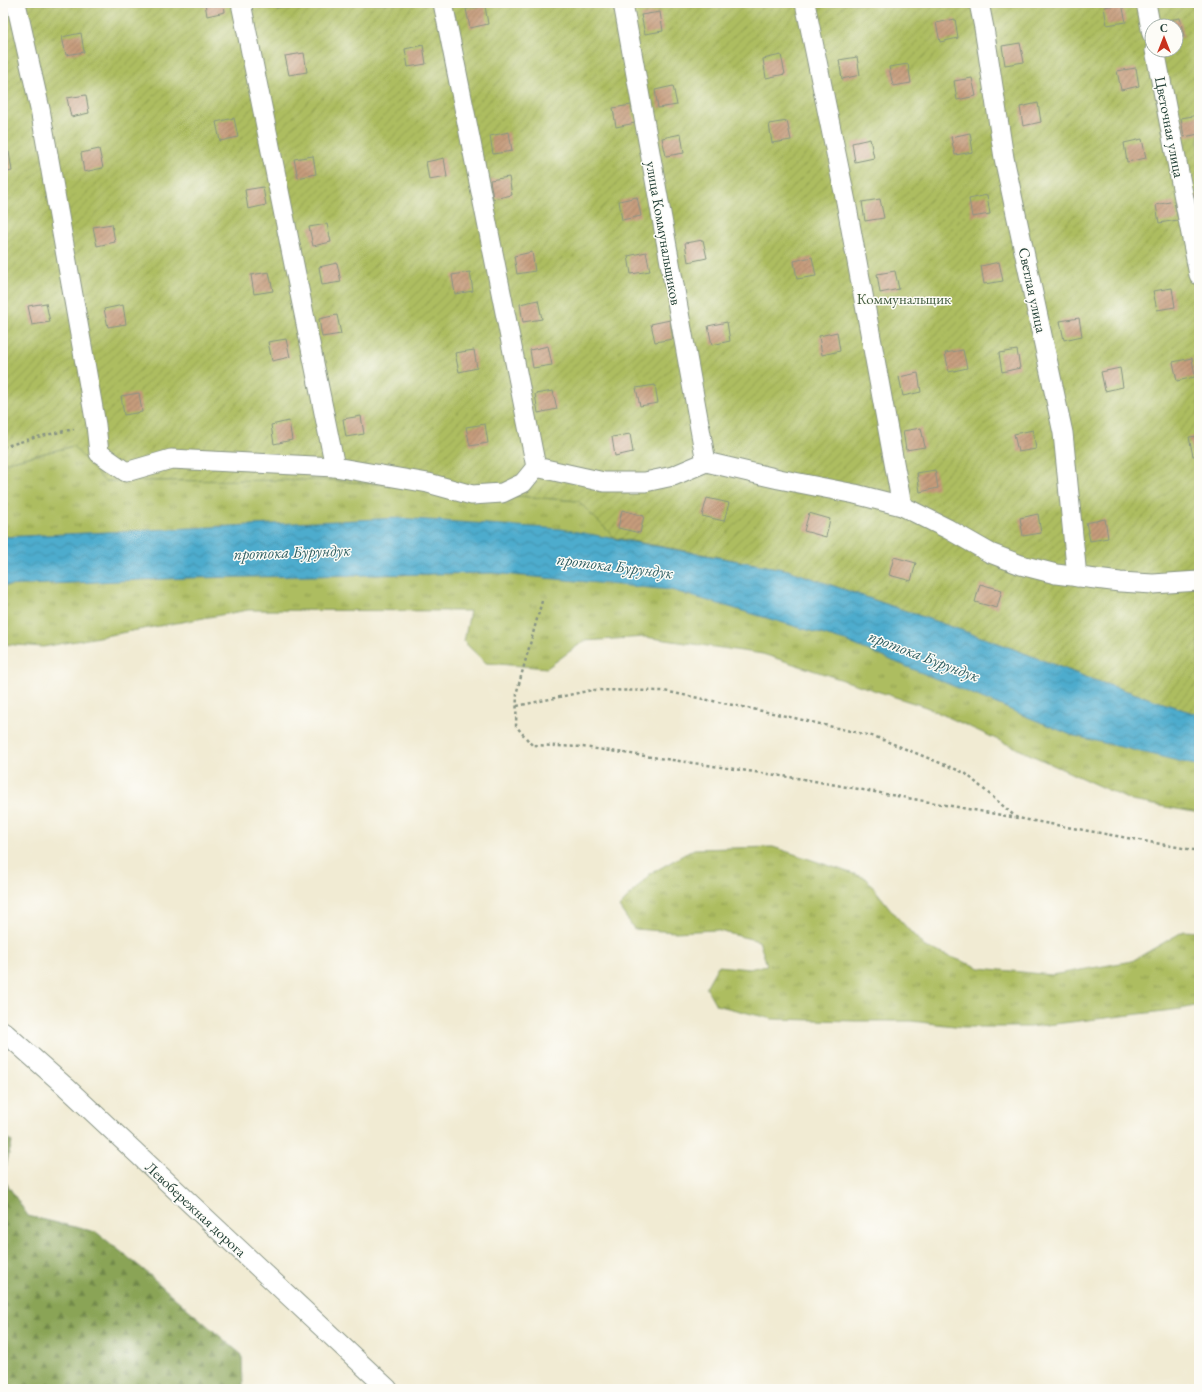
<svg xmlns="http://www.w3.org/2000/svg" width="1202" height="1392" viewBox="0 0 1202 1392" font-family="'EB Garamond',serif">
<style>
.grass{fill:url(#grass-tufts);stroke:#667d4a}
.forest{fill:url(#forest-firs);stroke:#547045}
.garden{fill:url(#garden-furrows);stroke:#667d4a;fill-rule:evenodd}
.water{fill:url(#water-waves);stroke:#367480}
.building{fill:url(#building-hatch)}
.lines{fill:none;stroke-linecap:round;stroke-linejoin:round}
.street-casing{stroke:#889484;stroke-width:21}
.path{stroke:#889484;stroke-width:2.5;stroke-dasharray:3 3;stroke-linecap:butt}
.street{stroke:#fff;stroke-width:19}
.labels{text-anchor:middle;dominant-baseline:central;stroke-width:3;stroke-linejoin:round;paint-order:stroke}
.street-label{font-size:15px;fill:#1f3d34;stroke:#fdfcf7}
.park-label{font-size:15px;fill:#425d3f;stroke:#fdfcf7}
.water-label{font-size:16px;font-style:italic;fill:#2d5e62;stroke:#fdfcf7}
</style>
<defs>
<pattern id="grass-tufts" width="24" height="20" patternUnits="userSpaceOnUse"><rect width="24" height="20" fill="#adbd60"/><path d="M3 7l-1-3M5 7V3M7 7l1-3M15 17l-1-3M17 17v-4M19 17l1-3" fill="none" stroke="#8c9b50"/></pattern>
<pattern id="forest-firs" width="22" height="20" patternUnits="userSpaceOnUse"><rect width="22" height="20" fill="#8aa456"/><path d="M5 1l3.5 6h-7zM16 11l3.5 6h-7z" fill="#708748"/></pattern>
<pattern id="garden-furrows" width="10" height="10" patternUnits="userSpaceOnUse"><rect width="10" height="10" fill="#adbd60"/><path d="M-1 1l2-2M0 10L10 0M9 11l2-2" fill="none" stroke="#8c9b50"/></pattern>
<pattern id="water-waves" width="16" height="10" patternUnits="userSpaceOnUse"><rect width="16" height="10" fill="#4eaccd"/><path d="M0 5q4-4 8 0t8 0" fill="none" stroke="#408da7"/></pattern>
<pattern id="building-hatch" width="6" height="6" patternUnits="userSpaceOnUse"><rect width="6" height="6" fill="#c69b7b"/><path d="M-1 1l2-2M0 6l6-6M5 7l2-2" fill="none" stroke="#a08066"/></pattern>
</defs>
<rect width="100%" height="100%" fill="#fdfcf7"/>
<filter id="ink" filterUnits="userSpaceOnUse"><feTurbulence type="fractalNoise" baseFrequency=".025" numOctaves="2"/><feDisplacementMap in="SourceGraphic" scale="8" xChannelSelector="R" yChannelSelector="G"/><feConvolveMatrix kernelMatrix="1 2 1 2 8 2 1 2 1" color-interpolation-filters="sRGB"/></filter>
<filter id="wash" filterUnits="userSpaceOnUse"><feTurbulence type="fractalNoise" baseFrequency=".012" numOctaves="4" result="noise"/><feDisplacementMap in="SourceGraphic" scale="16" xChannelSelector="R" yChannelSelector="G"/><feGaussianBlur stdDeviation="0.9" result="paint"/><feColorMatrix in="noise" values="0 0 0 0 0 0 0 0 0 0 0 0 0 0 0 0 0 1.4 0 .05"/><feComposite in="paint" operator="in"/></filter>
<g filter="url(#wash)">
<rect width="100%" height="100%" fill="#f1ebd3"/>
<g class="grass">
<polygon points="74,446 104,481 328,480 578,501 615,538 788,570 998,643 1091,679 1199,715 1199,813 1132,801 926,707 763,654 645,637 584,641 547,668 486,663 464,642 470,611 248,610 43,647 3,644 3,462 4,463"/>
<polygon points="773,847 866,878 895,915 925,947 980,968 1052,975 1132,961 1184,931 1199,932 1199,1005 1181,1009 1029,1027 963,1027 911,1021 857,1021 772,1019 716,1005 706,987 718,966 749,969 767,965 759,941 715,930 675,932 634,929 619,907 650,874 694,849"/>
</g>
<g class="forest">
<polygon points="3,1135 12,1142 3,1177"/>
<polygon points="3,1178 28,1216 96,1232 144,1270 176,1299 242,1355 243,1389 3,1389"/>
</g>
<path class="garden" d="M 3,3 L 1199,3 L 1199,715 L 1091,679 L 998,643 L 788,570 L 615,538 L 578,501 L 328,480 L 104,481 L 73,446 L 3,463 ZM 1152,26 L 1176,26 L 1176,50 L 1152,50 Z"/>
<polygon class="water" points="398,518 561,529 788,570 998,643 1091,679 1199,715 1199,766 1071,735 845,641 671,590 493,573 188,578 3,586 3,537"/>
<g id="blocks">
<g class="building">
<polygon points="205,3 224,3 225,12 207,16"/>
<polygon points="276,3 295,3 295,5 276,8"/>
<polygon points="1122,4 1126,22 1107,25 1104,7"/>
<polygon points="485,6 488,24 470,28 466,9"/>
<polygon points="660,12 663,31 645,34 641,15"/>
<polygon points="1180,18 1184,37 1176,38 1176,26 1163,26 1162,21"/>
<polygon points="955,19 958,38 940,42 936,23"/>
<polygon points="81,33 84,52 66,55 62,37"/>
<polygon points="1020,43 1024,62 1005,65 1002,46"/>
<polygon points="423,45 426,64 408,67 405,49"/>
<polygon points="304,53 307,72 289,75 285,56"/>
<polygon points="781,55 785,74 766,78 763,59"/>
<polygon points="857,57 860,75 842,79 839,60"/>
<polygon points="908,64 911,83 893,86 889,67"/>
<polygon points="1136,68 1139,86 1121,90 1117,71"/>
<polygon points="972,78 976,96 957,100 954,81"/>
<polygon points="673,86 677,105 658,108 655,90"/>
<polygon points="86,95 89,113 71,117 67,98"/>
<polygon points="1038,103 1041,122 1023,126 1020,107"/>
<polygon points="631,105 635,123 616,127 613,108"/>
<polygon points="1199,115 1199,134 1184,137 1181,118"/>
<polygon points="234,118 238,137 220,141 216,122"/>
<polygon points="787,121 791,140 772,143 769,124"/>
<polygon points="509,132 512,151 493,154 490,136"/>
<polygon points="970,133 973,152 955,155 951,137"/>
<polygon points="681,134 684,153 666,156 662,138"/>
<polygon points="870,139 874,158 855,162 852,143"/>
<polygon points="1142,139 1146,158 1127,162 1124,143"/>
<polygon points="99,149 103,168 84,172 81,153"/>
<polygon points="9,152 12,171 3,173 3,153"/>
<polygon points="313,156 316,174 298,178 294,159"/>
<polygon points="444,158 447,177 429,180 426,162"/>
<polygon points="509,177 512,195 493,199 490,180"/>
<polygon points="263,187 266,205 248,209 245,190"/>
<polygon points="987,195 990,214 972,217 969,199"/>
<polygon points="1199,195 1199,217 1198,217 1194,196"/>
<polygon points="637,197 641,216 622,220 619,201"/>
<polygon points="880,199 884,218 865,221 862,202"/>
<polygon points="1174,201 1178,220 1159,223 1156,205"/>
<polygon points="112,224 115,242 97,246 93,227"/>
<polygon points="327,224 331,242 313,246 309,227"/>
<polygon points="703,240 707,258 688,262 685,243"/>
<polygon points="532,252 535,271 517,274 514,256"/>
<polygon points="646,252 650,271 631,274 628,256"/>
<polygon points="812,257 816,276 797,279 794,261"/>
<polygon points="999,262 1003,281 984,284 981,266"/>
<polygon points="337,263 341,282 322,285 319,267"/>
<polygon points="895,271 899,289 880,293 877,274"/>
<polygon points="269,272 273,291 254,294 251,275"/>
<polygon points="470,272 473,291 455,294 452,275"/>
<polygon points="1172,288 1175,307 1157,310 1153,291"/>
<polygon points="538,300 542,319 523,322 520,304"/>
<polygon points="46,303 50,322 32,325 28,306"/>
<polygon points="123,305 126,324 108,327 104,309"/>
<polygon points="337,315 341,334 322,337 319,319"/>
<polygon points="1079,318 1082,336 1064,340 1060,321"/>
<polygon points="670,320 673,339 655,342 651,324"/>
<polygon points="727,322 730,341 712,345 708,326"/>
<polygon points="837,332 840,351 822,355 819,336"/>
<polygon points="286,339 290,357 272,361 268,342"/>
<polygon points="548,346 552,365 533,368 530,350"/>
<polygon points="474,350 477,368 459,372 455,353"/>
<polygon points="963,350 967,368 949,372 945,353"/>
<polygon points="1017,350 1020,368 1002,372 999,353"/>
<polygon points="1192,358 1195,377 1177,381 1173,362"/>
<polygon points="1120,368 1123,387 1105,391 1101,372"/>
<polygon points="918,373 921,392 903,396 899,377"/>
<polygon points="655,385 658,403 640,406 636,388"/>
<polygon points="553,391 557,409 538,413 535,394"/>
<polygon points="139,393 142,412 124,415 121,396"/>
<polygon points="361,416 364,434 346,437 343,419"/>
<polygon points="289,421 292,440 274,444 271,425"/>
<polygon points="485,424 488,443 470,446 466,427"/>
<polygon points="921,428 925,447 906,450 903,431"/>
<polygon points="1033,430 1036,449 1018,452 1014,434"/>
<polygon points="630,434 633,452 615,456 612,437"/>
<polygon points="1199,436 1199,455 1193,456 1189,437"/>
<polygon points="935,470 938,488 920,492 917,473"/>
<polygon points="707,498 729,503 724,521 702,516"/>
<polygon points="622,510 644,516 640,533 618,528"/>
<polygon points="809,513 830,519 826,537 804,531"/>
<polygon points="1038,514 1041,533 1023,536 1020,518"/>
<polygon points="1105,519 1108,538 1090,541 1086,523"/>
<polygon points="894,557 916,563 911,581 889,575"/>
<polygon points="980,584 1002,590 997,608 975,602"/>
</g>
</g>
</g>
<g filter="url(#ink)">
<use href="#blocks" fill-opacity="0" stroke="#889484" stroke-width="1"/>
<g class="lines">
<defs>
<g id="street">
<polyline points="16,3 40,109 96,425 99,453 126,472 171,459 335,467 428,483 472,495 502,493 523,483 536,467 604,482 645,482 673,476 706,462 779,479 855,494 902,506 948,529 990,553 1021,565 1056,574 1120,582 1153,584 1199,581"/>
<polyline points="241,3 335,467"/>
<polyline points="443,3 536,467"/>
<polyline points="623,3 706,462"/>
<polyline points="805,3 846,202 902,506"/>
<polyline points="979,3 984,28 1004,158 1063,433 1077,577"/>
<polyline points="1146,3 1152,34"/>
<polyline points="1155,50 1199,275"/>
<polyline points="3,1031 66,1087 388,1389"/>
</g>
</defs>
<use href="#street" class="street-casing"/>
<g class="path">
<polyline points="3,447 37,437 74,429"/>
<polyline points="542,601 517,691 516,726 532,745 583,747 803,779 1199,851"/>
<polyline points="517,706 592,690 664,691 777,714 876,737 965,773 1017,818"/>
</g>
<use href="#street" class="street"/>
</g>
</g>
<g class="labels">
<g class="street-label">
<text transform="translate(1170 127) rotate(79)">Цветочная улица</text>
<text transform="translate(664 233) rotate(80)">улица Коммунальщиков</text>
<text transform="translate(1033 290) rotate(78)">Светлая улица</text>
<text transform="translate(196 1209) rotate(43)">Левобережная дорога</text>
</g>
<g class="park-label">
<text x="904" y="298">Коммунальщик</text>
</g>
<g class="water-label">
<text transform="translate(292 552) rotate(-2)">протока Бурундук</text>
<text transform="translate(615 566) rotate(7)">протока Бурундук</text>
<text transform="translate(924 656) rotate(21)">протока Бурундук</text>
</g>
</g>
<rect width="1202" height="1392" fill="none" stroke="#fdfcf7" stroke-width="16"/>
<g transform="translate(1164 38)"><circle r="19" fill="#fdfcf7" stroke="#a4b0a9"/>
<path d="M0-3L7 15L0 10L-7 15Z" fill="#c8321e"/>
<text y="-6" font-size="11" font-weight="bold" text-anchor="middle" fill="#1f3d34">С</text>
</g>
</svg>
